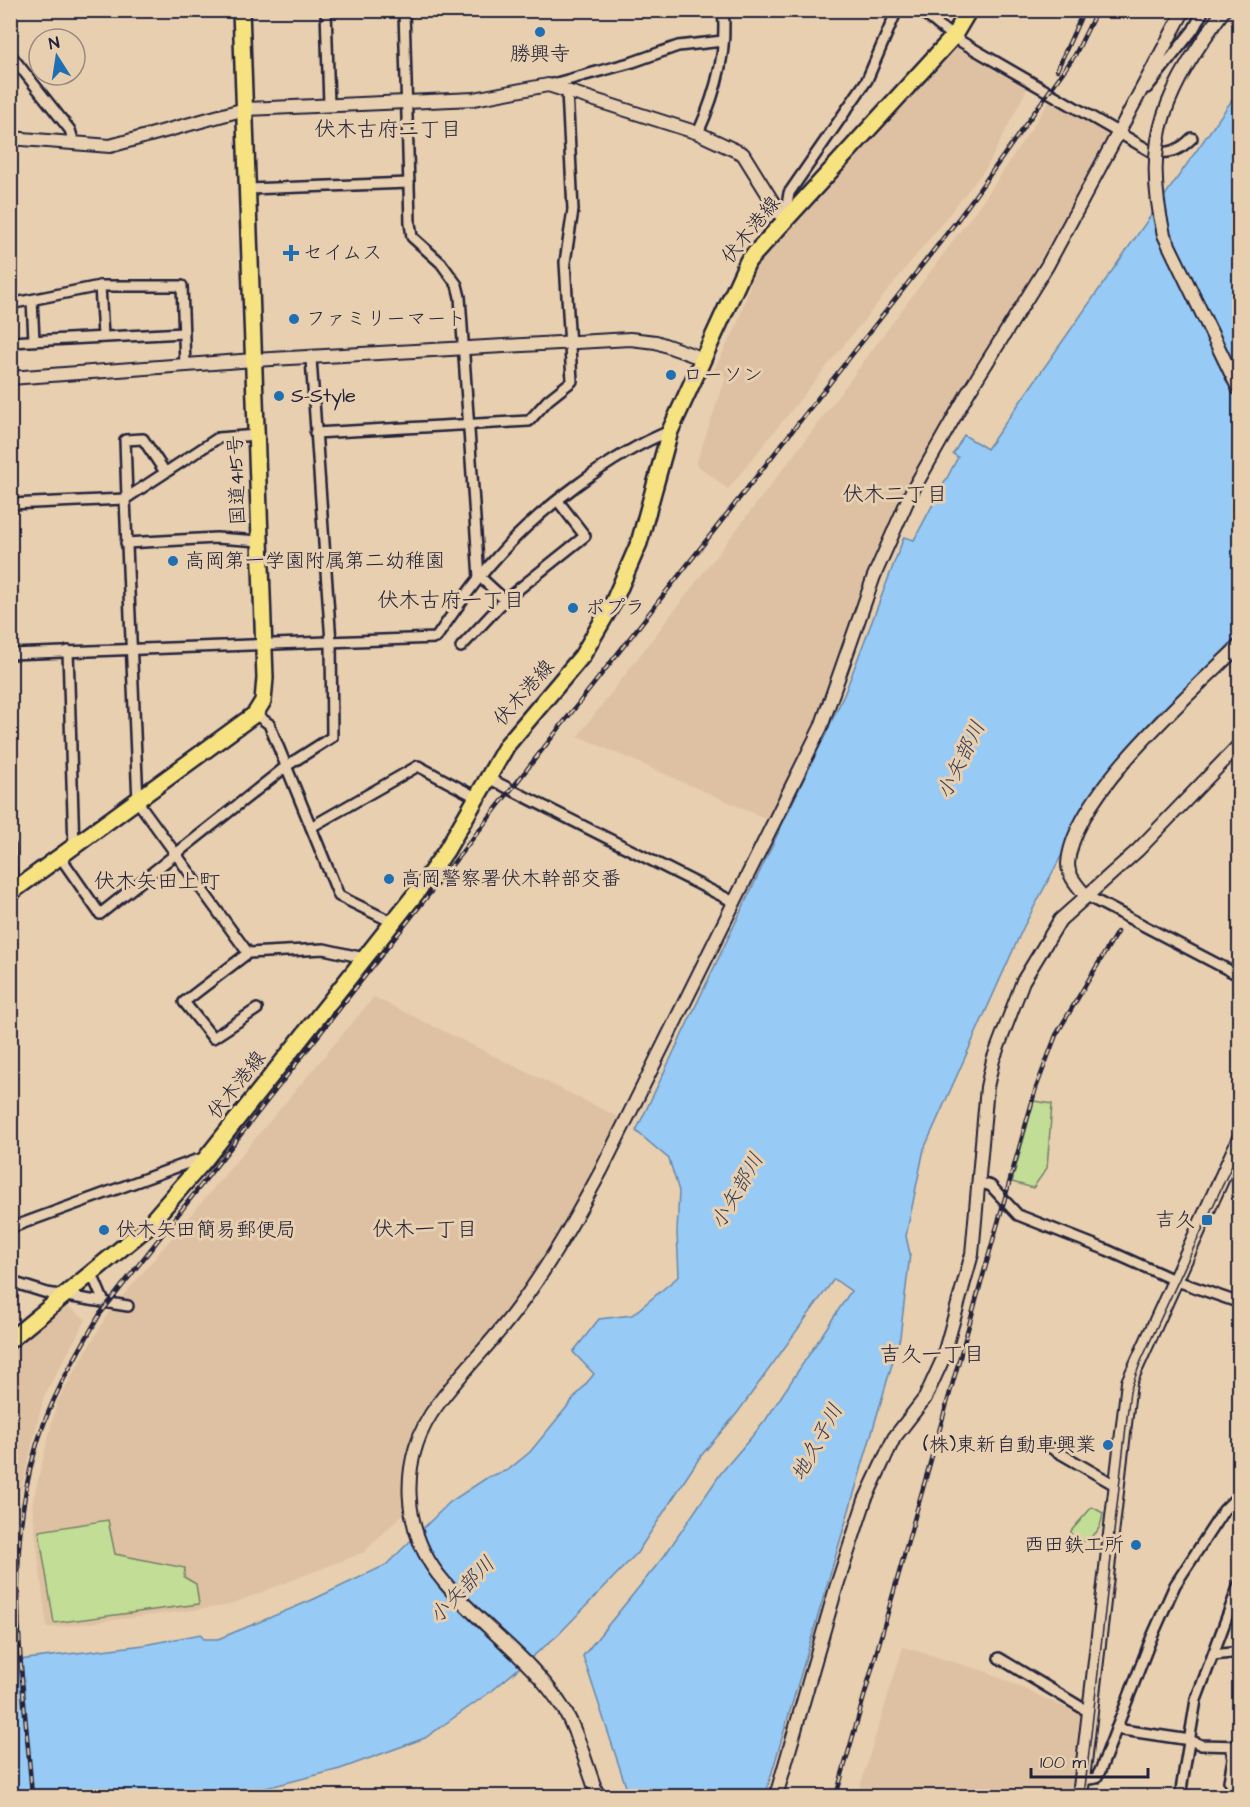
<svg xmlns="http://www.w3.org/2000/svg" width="1250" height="1807" viewBox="0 0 1250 1807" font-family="'Architects Daughter','Klee One',sans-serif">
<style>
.built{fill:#dec1a2}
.green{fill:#c2dd95;stroke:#728068;stroke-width:1.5}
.water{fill:#97caf4;stroke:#6887aa;stroke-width:1.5}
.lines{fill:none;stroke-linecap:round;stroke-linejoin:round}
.minor-casing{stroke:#22223b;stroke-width:14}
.tertiary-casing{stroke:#22223b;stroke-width:16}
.secondary-casing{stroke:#22223b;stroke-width:18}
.primary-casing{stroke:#22223b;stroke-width:20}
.trunk-casing{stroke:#22223b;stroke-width:20}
.minor{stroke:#e7cfaf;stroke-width:9}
.tertiary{stroke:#e7cfaf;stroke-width:12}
.secondary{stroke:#e7cfaf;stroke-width:14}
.primary{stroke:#f6e281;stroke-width:15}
.trunk{stroke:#f6e281;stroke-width:15}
.tram{stroke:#22223b;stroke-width:1.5}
.rail-casing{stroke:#22223b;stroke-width:4.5}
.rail{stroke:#e7cfaf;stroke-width:2;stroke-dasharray:7;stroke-linecap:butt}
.tertiary-bridge-casing{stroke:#22223b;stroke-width:16;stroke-linecap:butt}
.tertiary-bridge{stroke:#e7cfaf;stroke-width:12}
.poi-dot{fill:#1f6fb2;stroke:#e7cfaf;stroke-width:2}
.labels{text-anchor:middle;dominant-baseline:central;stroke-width:6;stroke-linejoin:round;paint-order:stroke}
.poi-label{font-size:20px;fill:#22223b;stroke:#e7cfaf;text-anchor:start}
.street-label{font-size:20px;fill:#22223b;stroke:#e7cfaf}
.neighbourhood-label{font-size:21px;fill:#22223b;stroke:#e7cfaf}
.water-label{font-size:21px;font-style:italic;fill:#343b57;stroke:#e7cfaf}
</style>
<rect width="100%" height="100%" fill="#e7cfaf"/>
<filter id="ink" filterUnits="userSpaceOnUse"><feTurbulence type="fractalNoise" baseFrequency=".0167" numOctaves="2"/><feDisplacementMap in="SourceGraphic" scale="12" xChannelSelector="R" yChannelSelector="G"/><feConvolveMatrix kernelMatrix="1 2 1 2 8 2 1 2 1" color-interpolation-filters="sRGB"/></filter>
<g filter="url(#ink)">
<g class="built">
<polygon points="957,48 1028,87 987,167 728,489 696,464 726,377 713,371 736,328 757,264"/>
<polygon points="1051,99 1111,133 910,495 821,727 774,822 578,736 816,426 990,191"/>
<polygon points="374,997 626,1121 573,1221 420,1434 409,1508 364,1552 226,1606 47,1628 32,1505 57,1402 107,1315"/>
<polygon points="66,1306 86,1319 44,1396 11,1531 13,1470 11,1353"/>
<polygon points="903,1647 987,1672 1084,1716 1074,1796 857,1796"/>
</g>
<g class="green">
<polygon points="1034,1101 1052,1104 1047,1168 1033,1188 1012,1182"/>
<path d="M 1092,1507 L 1103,1513 C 1101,1529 1096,1537 1080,1543 L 1072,1537 L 1071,1531 Z"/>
<polygon points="108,1520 115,1554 185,1568 184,1577 196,1584 199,1604 54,1623 39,1531"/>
</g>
<polygon class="water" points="1239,90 1239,634 1170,708 1162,709 1127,748 1076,819 1067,845 1023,928 924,1149 906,1236 910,1254 900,1337 765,1796 629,1796 583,1656 665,1555 721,1473 765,1421 851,1291 834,1279 738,1412 700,1457 637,1553 558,1635 493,1690 425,1738 340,1769 258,1790 259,1796 11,1796 10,1661 144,1645 201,1634 204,1639 218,1639 312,1600 386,1565 450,1502 488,1477 508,1470 530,1452 594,1374 573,1352 599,1319 632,1315 679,1276 677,1233 679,1191 669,1159 636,1131 844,695 904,537 914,540 958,457 953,454 964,435 987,449"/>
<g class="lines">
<defs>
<g id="minor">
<polyline points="326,10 329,105"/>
<polyline points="404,10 410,223 412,237 441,263 457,285 460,297 479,578"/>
<path d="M 920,10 L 953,37 L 1152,152 C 1170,154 1179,151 1192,138"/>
<polyline points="10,54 70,130 74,143"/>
<polyline points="549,85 633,62 678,46 723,41"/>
<polyline points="1147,88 1193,30 1204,10"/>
<path d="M 698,133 C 715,95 728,53 723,10"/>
<polyline points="248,189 409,183"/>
<polyline points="785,218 789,193 867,80 897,10"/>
<polyline points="100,286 103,336"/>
<polyline points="32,300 34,340"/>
<polyline points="10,304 100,286 182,286 185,365"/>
<polyline points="10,342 184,333"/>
<polyline points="315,433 529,421 548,400 572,381 565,262 573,210 567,91"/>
<polyline points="127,497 125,440 143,439 165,472"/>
<polyline points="125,499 138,802 248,953"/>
<polyline points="10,504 125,499 218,438 257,435"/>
<polyline points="126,543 216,538 260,541"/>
<polyline points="480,577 505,600"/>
<polyline points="461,647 505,600 585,536 558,501"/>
<polyline points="68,651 74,848"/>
<path d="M 10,654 L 436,638 C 455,610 474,582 497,557 C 538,510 612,454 670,431"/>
<polyline points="255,714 269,724 339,896 392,922"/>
<polyline points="488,778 734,902"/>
<polyline points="311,827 418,766 476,797"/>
<polyline points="10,846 12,892"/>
<polyline points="61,858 100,914 288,765 332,737 331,642 311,359"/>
<polyline points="1085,895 1240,976"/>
<polyline points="257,1009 213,1038 184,1002 248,953 324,949 364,958"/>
<polyline points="978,1182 991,1186 1018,1215 1107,1250 1174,1280 1240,1303"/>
<polyline points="10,1228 196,1160 203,1162"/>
<polyline points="92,1274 103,1300"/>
<polyline points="10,1275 15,1283 47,1293 128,1306"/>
<polyline points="1051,1448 1115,1485"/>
<polyline points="1213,1655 1240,1652"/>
<polyline points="999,1658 1089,1712"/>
<polyline points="1116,1729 1190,1740 1201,1745 1240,1746"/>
<polyline points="1231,1747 1233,1759 1229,1781 1235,1789 1240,1789"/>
<polyline points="1082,1780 1096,1778 1100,1771 1151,1639 1175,1585 1224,1510 1240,1494"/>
<polyline points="1180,1796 1196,1700 1240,1582"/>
</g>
<g id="tertiary">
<polyline points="10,138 110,146 245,109 474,99 548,85 698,133 743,154 784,220"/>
<polyline points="10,378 254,360 630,339 656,342 704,359"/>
<path d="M 1085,895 C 1078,886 1068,876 1068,864 C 1072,796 1192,692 1240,645"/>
<path d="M 598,1796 C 588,1771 577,1729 563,1708 C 532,1659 482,1627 445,1583 C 401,1533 397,1458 438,1404 C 463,1370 494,1341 519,1306 C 550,1264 576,1217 601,1171 L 821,727 L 874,576 L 910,495 L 969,391 L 1047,266 L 1184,10"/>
<polyline points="776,1796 836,1588 865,1500 894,1438 925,1398 942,1361 972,1254 987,1087 993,1060 1023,981 1060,920 1138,850 1240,744"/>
</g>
<polyline id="secondary" points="1080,1796 1129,1382 1240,1138"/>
<polyline id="primary" points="10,1340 145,1229 203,1162 417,892 446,851 507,745 582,656 613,603 639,543 670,431 748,261 953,37 969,10"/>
<polyline id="trunk" points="10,893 255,714 263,701 265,678 241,10"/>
</defs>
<use href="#minor" class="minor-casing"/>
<use href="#tertiary" class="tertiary-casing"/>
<use href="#secondary" class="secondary-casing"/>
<use href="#primary" class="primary-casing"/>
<use href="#trunk" class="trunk-casing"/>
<use href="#minor" class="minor"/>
<use href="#tertiary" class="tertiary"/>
<use href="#secondary" class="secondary"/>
<use href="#primary" class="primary"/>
<use href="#trunk" class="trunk"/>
<polyline class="tram" points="1084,1796 1130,1391 1141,1361 1240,1148"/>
<defs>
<g id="rail">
<polyline points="1057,70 1084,10"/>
<path d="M 32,1796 C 24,1681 2,1557 37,1444 C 51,1397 76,1356 100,1314 L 959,218 L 1075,55 L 1097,10"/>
<polyline points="836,1796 1036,1088 1056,1035 1117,932"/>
</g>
</defs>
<use href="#rail" class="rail-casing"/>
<use href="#rail" class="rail"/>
<defs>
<path id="tertiary-bridge" d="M 1224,10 C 1167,90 1141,135 1164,235 L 1240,392"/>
</defs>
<use href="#tertiary-bridge" class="tertiary-bridge-casing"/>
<use href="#tertiary-bridge" class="tertiary-bridge"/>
</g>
</g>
<g class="poi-dot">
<circle cx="540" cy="32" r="6"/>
<path d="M288 244h6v6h6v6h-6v6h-6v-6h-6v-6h6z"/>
<circle cx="294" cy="319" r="6"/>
<circle cx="671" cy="375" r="6"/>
<circle cx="279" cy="396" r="6"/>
<circle cx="173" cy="561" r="6"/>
<circle cx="573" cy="608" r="6"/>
<circle cx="389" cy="879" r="6"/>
<rect x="1201" y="1214" width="12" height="12" rx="3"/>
<circle cx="104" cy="1230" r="6"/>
<circle cx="1108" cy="1445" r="6"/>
<circle cx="1136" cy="1545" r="6"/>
</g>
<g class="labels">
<g class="poi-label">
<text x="540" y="54" text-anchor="middle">勝興寺</text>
<text x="303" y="253">セイムス</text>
<text x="306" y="319">ファミリーマート</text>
<text x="683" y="375">ローソン</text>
<text x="291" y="396">S-Style</text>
<text x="185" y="561">高岡第一学園附属第二幼稚園</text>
<text x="585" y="608">ポプラ</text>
<text x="401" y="879">高岡警察署伏木幹部交番</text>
<text x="1195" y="1220" text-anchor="end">吉久</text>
<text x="116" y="1230">伏木矢田簡易郵便局</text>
<text x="1096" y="1445" text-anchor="end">(株)東新自動車興業</text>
<text x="1124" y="1545" text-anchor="end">西田鉄工所</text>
</g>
<g class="street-label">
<text transform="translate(751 230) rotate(-51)">伏木港線</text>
<text transform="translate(237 480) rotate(-92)">国道415号</text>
<text transform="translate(524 693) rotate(-49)">伏木港線</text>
<text transform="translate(237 1085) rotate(-52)">伏木港線</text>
</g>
<g class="neighbourhood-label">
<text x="388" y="129">伏木古府二丁目</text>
<text x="895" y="494">伏木二丁目</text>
<text x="451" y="600">伏木古府一丁目</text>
<text x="157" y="881">伏木矢田上町</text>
<text x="425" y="1229">伏木一丁目</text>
<text x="932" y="1354">吉久一丁目</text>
</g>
<g class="water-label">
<text transform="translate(961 760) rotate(-64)">小矢部川</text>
<text transform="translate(737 1191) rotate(-60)">小矢部川</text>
<text transform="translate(817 1442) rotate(-61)">地久子川</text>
<text transform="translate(462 1590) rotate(-46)">小矢部川</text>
</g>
</g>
<rect width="1250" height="1807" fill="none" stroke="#e7cfaf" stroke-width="36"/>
<rect x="18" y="18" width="1214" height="1771" fill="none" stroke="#22223b" stroke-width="2" filter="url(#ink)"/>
<g transform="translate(57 57) rotate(348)"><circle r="28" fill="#e7cfaf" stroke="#988a81" stroke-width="1.5"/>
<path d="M0-4.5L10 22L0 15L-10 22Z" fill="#1f6fb2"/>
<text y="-9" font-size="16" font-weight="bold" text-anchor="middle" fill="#22223b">N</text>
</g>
<path d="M1031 1768v9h117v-9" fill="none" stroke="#22223b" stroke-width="3"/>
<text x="1040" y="1768" font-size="18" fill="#22223b" stroke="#e7cfaf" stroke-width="4.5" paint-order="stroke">100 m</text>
</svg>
